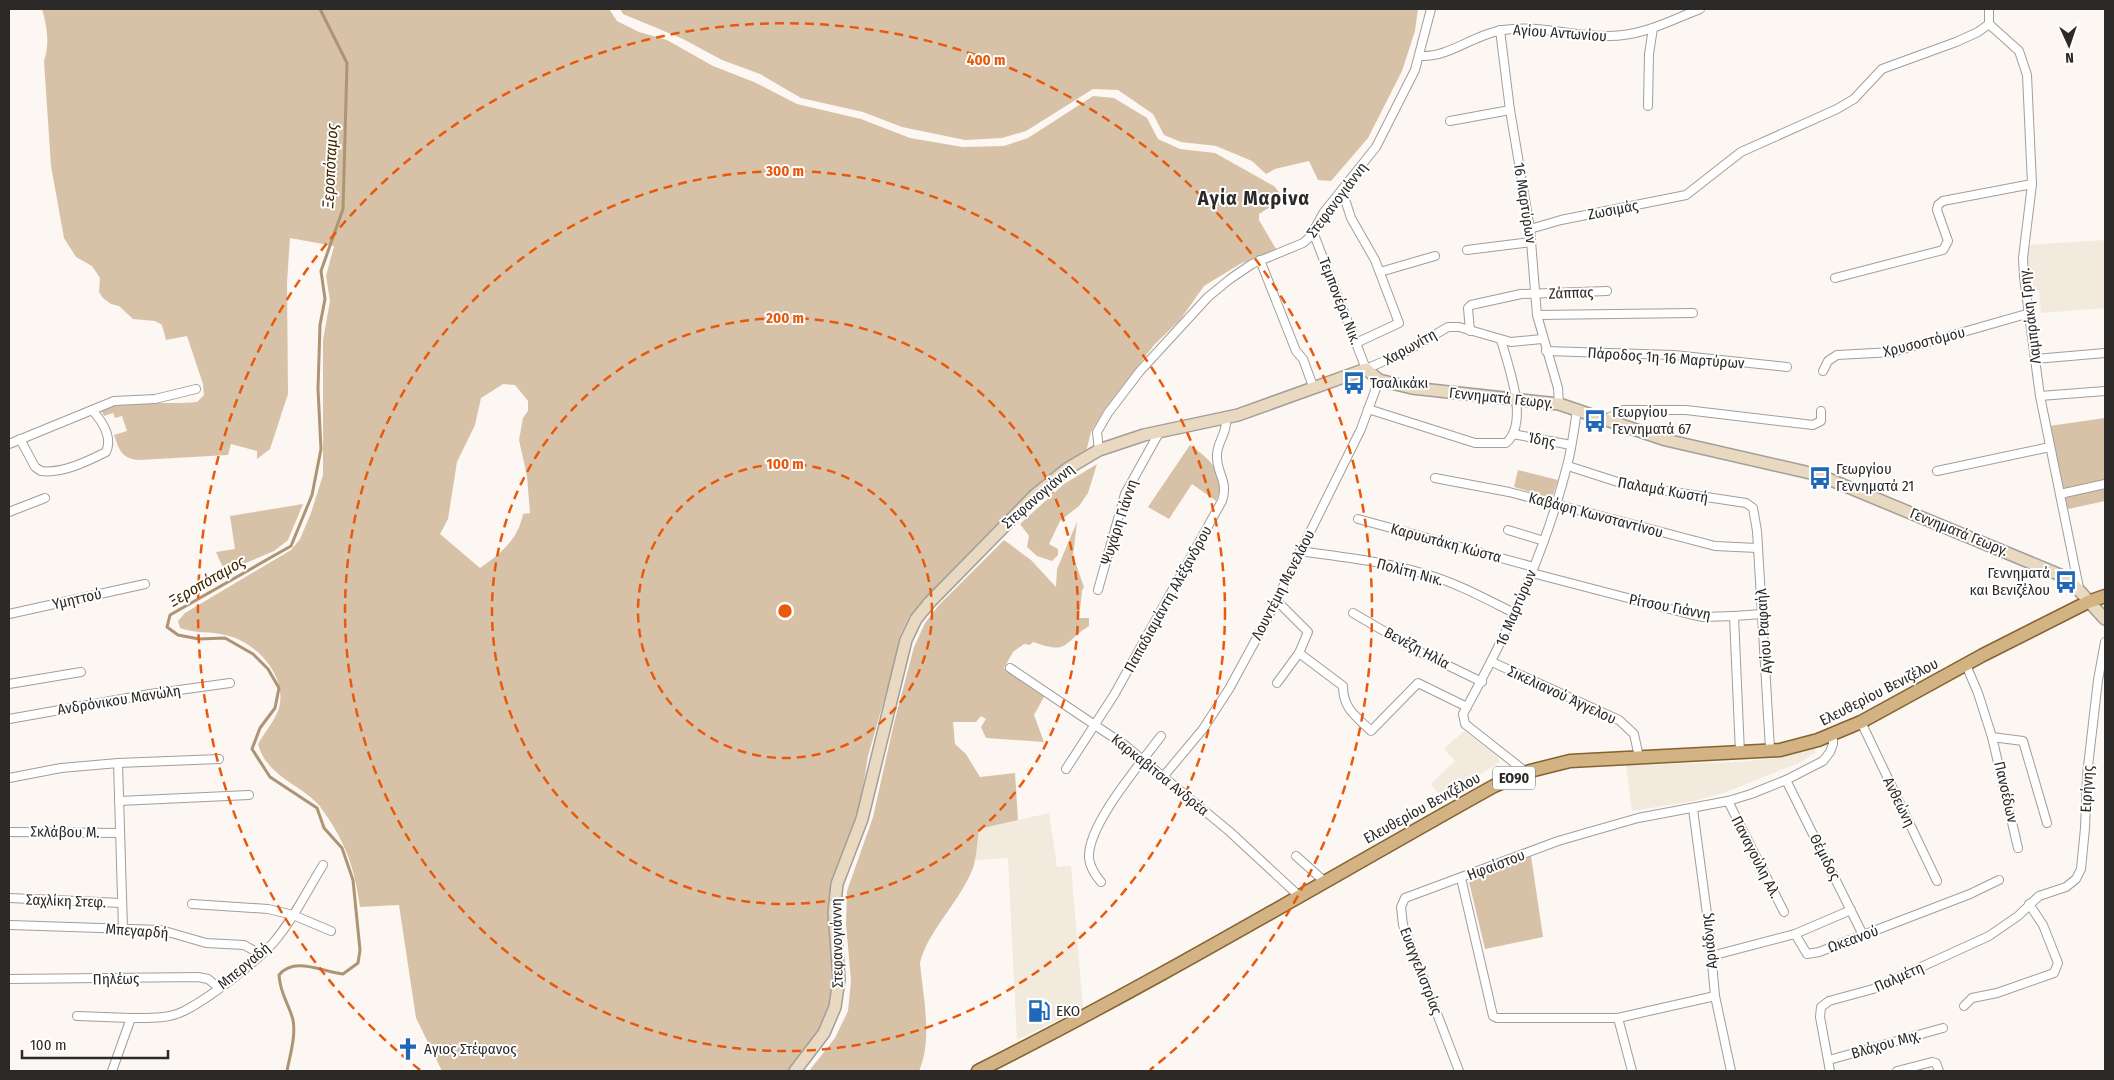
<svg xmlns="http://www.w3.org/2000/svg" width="2114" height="1080" viewBox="0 0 2114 1080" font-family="'Fira Sans Condensed',sans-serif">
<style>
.built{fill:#f3eade}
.green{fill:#d7c2a7;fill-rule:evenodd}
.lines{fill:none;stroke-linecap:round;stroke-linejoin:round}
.stream{stroke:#ad9475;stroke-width:3}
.street-casing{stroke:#a29e99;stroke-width:10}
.secondary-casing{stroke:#a29e99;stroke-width:14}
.primary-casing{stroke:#85622e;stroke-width:15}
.street{stroke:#fff;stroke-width:8}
.secondary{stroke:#e9d9c1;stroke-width:11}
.primary{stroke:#d3b383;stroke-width:12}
.ring{fill:none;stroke:#e8590c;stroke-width:2.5;stroke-dasharray:9 6}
.labels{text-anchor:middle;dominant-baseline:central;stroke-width:4;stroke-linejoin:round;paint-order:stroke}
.shield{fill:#fff;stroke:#6b6a68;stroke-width:1}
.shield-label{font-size:14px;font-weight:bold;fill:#2c2a28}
.street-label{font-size:15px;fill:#2c2a28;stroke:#fff}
.poi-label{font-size:15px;fill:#2c2a28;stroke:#fff;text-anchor:start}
.water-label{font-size:16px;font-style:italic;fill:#412700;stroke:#fff}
.district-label{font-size:20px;font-weight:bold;letter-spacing:1px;fill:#2c2a28;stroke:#fff}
.centre{fill:#e8590c;stroke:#fff;stroke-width:2.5}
.ring-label{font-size:15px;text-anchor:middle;font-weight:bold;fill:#e8590c;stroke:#fff;stroke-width:4;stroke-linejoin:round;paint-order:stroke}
</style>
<rect width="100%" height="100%" fill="#fcf7f2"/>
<g class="built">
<polygon points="2105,240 2105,308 2041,313 2039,290 2032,290 2028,284 2026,270 2029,245"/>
<polygon points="1464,731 1496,755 1500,762 1441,797 1431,784 1455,761 1444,749"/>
<polygon points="1816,747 1815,753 1799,763 1726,792 1694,801 1632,811 1626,765 1743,762 1787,756"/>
<polygon points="1049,813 1057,867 1071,866 1083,1008 1017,1040 1008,858 975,860 979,829"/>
</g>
<g class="green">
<path d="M 42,9 L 609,9 L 617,21 L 639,32 L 667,40 L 713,66 L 754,82 L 797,104 L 861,119 L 910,138 L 963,147 L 1004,146 L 1028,138 L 1093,96 L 1114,98 L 1147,118 L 1158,139 L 1180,149 L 1215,153 L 1274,186 L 1284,198 L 1259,214 L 1259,220 L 1276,249 L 1240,264 L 1204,286 L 1180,320 L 1154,345 L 1104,410 L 1091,432 L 1086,452 L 1060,466 L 1034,487 L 946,576 L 909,617 L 900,636 L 892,672 L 868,756 L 860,806 L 843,857 L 832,1002 L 819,1031 L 789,1071 L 442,1071 L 416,1018 L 399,905 L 360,907 C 355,872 348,848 328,818 C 324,813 321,807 317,803 C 297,783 266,775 258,744 C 264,733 273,723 278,711 C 290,678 256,641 225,635 C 210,631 196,634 180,628 L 178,621 L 185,613 L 291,550 L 300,539 L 311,513 L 323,475 L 323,340 L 330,301 L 326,276 L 334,246 L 290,238 L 287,283 L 288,394 L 270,449 L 257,459 L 257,451 L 231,444 L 228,455 L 139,460 C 122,459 119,450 114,435 L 127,431 L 122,416 L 115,418 L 113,413 L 104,416 L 101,410 C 127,399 167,405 197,402 L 204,395 L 203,384 L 187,336 L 166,340 L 162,325 L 155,321 L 133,319 L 119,306 L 111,304 L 103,298 L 99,292 L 100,278 L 92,266 L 76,257 L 64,238 L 51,166 L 44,61 C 50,43 47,27 42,9 ZM 503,384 L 515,385 L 528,401 L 528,411 L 523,418 L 519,440 L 527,476 L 530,513 L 523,514 C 518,540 500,554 480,568 L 440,534 L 448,519 L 457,462 L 475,425 L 481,398 Z"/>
<polygon points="620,9 1418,9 1415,31 1402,71 1368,138 1331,181 1318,180 1309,161 1275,169 1266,174 1252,161 1216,146 1181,142 1164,135 1153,114 1118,90 1093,89 1026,131 1002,138 965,140 902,127 863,112 801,98 760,74 722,60 683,39 623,14"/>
<polygon points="2105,418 2105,501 2068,509 2049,426"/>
<path d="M 1190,445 C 1209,458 1229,476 1216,501 L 1192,484 L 1169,519 L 1148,507 Z"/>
<polygon points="1097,464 1088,493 1079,506 1060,521 1049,544 1058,549 1058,555 1052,561 1037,556 1027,547 1029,536 1020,524 1064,484"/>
<polygon points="1518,470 1558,480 1552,498 1514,487"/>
<polygon points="303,504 288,540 274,551 225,572 216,552 235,549 230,516"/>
<path d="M 1077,522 L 1073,556 L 1084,587 L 1082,591 L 1079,618 L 1089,618 L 1089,626 C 1062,643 1070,655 1033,642 L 1030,645 L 1024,644 L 1013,652 L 1004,668 L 1045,695 L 1034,715 L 1044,742 L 986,738 L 981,727 L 986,719 L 981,716 L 976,722 L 953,722 L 955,744 L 966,754 L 980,777 L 1015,773 L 1018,820 L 979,829 C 977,841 977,856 973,868 C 961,900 927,932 920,963 C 923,997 933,1039 919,1071 L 809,1071 L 835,1038 L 848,1011 L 851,981 L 846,924 L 847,891 L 873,817 L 894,723 L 914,647 L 925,623 L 939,605 L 1004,540 L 1031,560 L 1056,587 L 1057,569 Z"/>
<polygon points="1531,856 1543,937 1485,949 1469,882"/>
</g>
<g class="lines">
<path class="stream" d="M 287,1071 C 290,1055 296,1036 293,1020 C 289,1004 280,994 279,975 C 294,956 323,972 343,974 L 358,963 L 360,950 L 353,880 L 342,848 L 324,828 L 317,808 L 270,777 L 252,749 L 260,728 L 275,708 L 279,688 L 268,669 L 253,654 L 225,638 L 199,639 L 178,635 L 167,627 L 170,615 L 291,546 L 312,495 L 321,449 L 318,389 L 320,325 L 325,299 L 321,271 L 343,209 L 347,63 L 320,9"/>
<defs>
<g id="street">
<polyline points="1989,9 1989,24 2019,51 2027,75 2032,184 2023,258 2024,277 2040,396 2079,588"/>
<polyline points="1500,30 1510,110 1530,229 1537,315 1558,388 1559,404"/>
<path d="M 1420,56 C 1449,58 1474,34 1503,30 C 1539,24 1573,37 1609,36 C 1642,36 1669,21 1700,9"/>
<polyline points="1648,106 1649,54 1653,28"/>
<polyline points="1450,121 1510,110"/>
<polyline points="1342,190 1351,218 1375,260 1399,323 1356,343"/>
<polyline points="1530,229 1561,220 1686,195 1741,152 1837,109 1854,99 1882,69 1956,42 1978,32 1989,24"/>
<polyline points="1313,232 1366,369 1407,351 1448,327 1459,327 1511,342 1542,339"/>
<polyline points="1467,250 1531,242"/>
<polyline points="1260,260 1296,351 1303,359 1314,389"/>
<polyline points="1380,272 1435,256"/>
<polyline points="1835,278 1943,250 1948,241 1937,210 1938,205 1943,201 2032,184"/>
<polyline points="1537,315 1693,313"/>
<polyline points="1470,331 1468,308 1471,305 1521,294 1607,291"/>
<polyline points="1546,351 1674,355 1787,367"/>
<polyline points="2035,359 2105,353"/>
<polyline points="1823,371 1828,361 1837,355 1893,352 2030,313"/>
<polyline points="2040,396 2105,391"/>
<path d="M 1368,409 L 1475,443 L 1506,443 C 1530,423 1508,365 1501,340"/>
<polyline points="1605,420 1623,410 1686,410 1813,425 1821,421 1821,411"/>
<polyline points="1513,434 1571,445"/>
<path d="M 20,439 L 35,467 L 41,471 C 62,474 88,461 106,452 C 113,437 102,421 92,410"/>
<polyline points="9,444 114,401 155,399 196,389"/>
<polyline points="1099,450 1097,432 1108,413 1140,371 1208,297 1230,279 1252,264 1303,243 1310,237 1324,212 1376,147 1415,70 1431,9"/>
<polyline points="1568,466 1627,485 1746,503 1753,508 1757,531 1770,749"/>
<polyline points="1937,471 2050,447"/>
<polyline points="1435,478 1509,492 1715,546 1757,548"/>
<polyline points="2060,494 2105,484"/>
<polyline points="9,512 45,498"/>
<polyline points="1358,519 1534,567"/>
<polyline points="1508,530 1544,541"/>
<path d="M 1300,551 C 1341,557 1383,561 1422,573 C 1455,582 1484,598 1514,613"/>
<polyline points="1532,573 1689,614 1703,617 1734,616 1740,753"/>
<polyline points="1098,590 1125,494 1160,431"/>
<polyline points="1276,600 1308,632 1299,653 1277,683"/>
<polyline points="1353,613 1418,651 1482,682"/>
<polyline points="9,614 145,584"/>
<polyline points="1734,616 1762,614"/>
<path d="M 1299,653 L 1343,686 C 1343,709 1356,716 1371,731 L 1418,683 L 1467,707"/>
<polyline points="1492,662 1619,720 1634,734 1639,757"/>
<polyline points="1966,665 1978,693 1992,737 2023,741 2047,823"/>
<polyline points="1010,668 1126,746 1229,831 1298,895"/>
<polyline points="9,684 81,672"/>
<polyline points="9,719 150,694 230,683"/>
<polyline points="1861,722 1937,881"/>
<polyline points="1992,737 2018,848"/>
<polyline points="118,763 219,759"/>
<path d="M 1066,769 L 1114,695 L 1222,501 C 1229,480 1216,474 1217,455 C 1217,442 1228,432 1226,417"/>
<path d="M 1526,772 L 1465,724 L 1463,714 C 1506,636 1545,554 1567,466 C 1572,448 1574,429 1577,410"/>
<polyline points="1163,777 1203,729 1229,689 1266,621 1361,429 1379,380"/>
<polyline points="9,778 61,768 118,763 123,929"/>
<polyline points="1786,780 1863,935"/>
<polyline points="119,801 249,795"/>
<polyline points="1728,801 1784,912"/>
<polyline points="1693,809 1709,929 1715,996 1731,1071"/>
<polyline points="9,832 120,833"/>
<polyline points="1296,856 1324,881"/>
<polyline points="1461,878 1493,1016 1497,1018 1618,1018 1715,996"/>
<path d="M 1101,882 C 1095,875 1090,868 1089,858 C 1087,825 1141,763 1161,736"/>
<polyline points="9,898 122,903"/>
<polyline points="192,904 268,909 293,915 331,931"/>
<polyline points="10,925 161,930 206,943 244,945 260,954"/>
<polyline points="1795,934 1851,910"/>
<polyline points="1711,956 1795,934 1807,954 1819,952 1970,894 1999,880"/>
<polyline points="9,979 198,977 208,979 219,988"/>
<polyline points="1964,1006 1972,998 1997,993 2054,973 2058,963 2043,925 2029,904"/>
<polyline points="77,1016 131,1018"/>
<polyline points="1618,1018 1632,1071"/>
<polyline points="1829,1060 1943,1028"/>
<path d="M 112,1071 L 131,1018 C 149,1018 168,1019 184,1011 C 208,999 255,963 273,943 C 293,920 307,891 323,865"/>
<polyline points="1459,1071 1403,925 1401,907 1405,898 1558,841 1638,818 1728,801 1751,794 1786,780 1823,761 1830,752 1833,744 1833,735"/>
<polyline points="1830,1071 1820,1017 1821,1007 1829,1001 1873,989 1989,936 2018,916 2039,896 2066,887 2076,879 2081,869 2085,828 2087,775 2098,680 2105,642"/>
<polyline points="1897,1071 1932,1062 1936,1063 1939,1071"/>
</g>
<path id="secondary" d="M 795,1071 L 824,1033 L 835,1007 L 839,979 L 834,912 L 837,884 L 862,819 L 906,640 L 916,619 L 930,602 L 1035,495 L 1067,469 L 1099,450 L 1144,435 L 1238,415 L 1366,369 L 1379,380 L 1412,388 L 1559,404 L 1666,440 L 1819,475 L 2065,577 C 2080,589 2091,605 2105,619"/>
<path id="primary" d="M 978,1071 C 1154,983 1322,882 1494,786 L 1530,771 L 1570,761 L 1780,750 L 1818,740 L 1861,722 L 1983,655 L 2088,602 L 2105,596"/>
</defs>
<use href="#street" class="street-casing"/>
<use href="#secondary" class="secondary-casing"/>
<use href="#primary" class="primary-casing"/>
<use href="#street" class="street"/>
<use href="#secondary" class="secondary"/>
<use href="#primary" class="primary"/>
</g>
<g class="ring">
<circle cx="785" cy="611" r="147"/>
<circle cx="785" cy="611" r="293"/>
<circle cx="785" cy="611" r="440"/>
<path d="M420 1070A587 587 0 1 1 1150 1070"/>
</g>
<defs>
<symbol id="bus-bare" viewBox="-9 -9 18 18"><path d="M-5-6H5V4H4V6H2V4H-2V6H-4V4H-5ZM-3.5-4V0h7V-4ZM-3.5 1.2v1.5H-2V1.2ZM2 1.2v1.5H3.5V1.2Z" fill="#1f68b8" stroke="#fff" stroke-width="2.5" paint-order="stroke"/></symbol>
<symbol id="fuel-bare" viewBox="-9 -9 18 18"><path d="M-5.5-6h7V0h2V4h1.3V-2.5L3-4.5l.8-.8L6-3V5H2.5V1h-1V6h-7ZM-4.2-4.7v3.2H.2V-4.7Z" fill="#1f68b8" stroke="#fff" stroke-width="2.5" paint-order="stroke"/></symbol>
<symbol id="church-bare" viewBox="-9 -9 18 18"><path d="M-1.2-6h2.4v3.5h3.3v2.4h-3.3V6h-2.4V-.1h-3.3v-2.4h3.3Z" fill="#1f68b8" stroke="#fff" stroke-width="2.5" paint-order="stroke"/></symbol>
</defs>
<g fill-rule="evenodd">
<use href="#bus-bare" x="1338" y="367" width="32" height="32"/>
<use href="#bus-bare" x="1579" y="405" width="32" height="32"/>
<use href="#bus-bare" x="1804" y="462" width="32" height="32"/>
<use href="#bus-bare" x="2050" y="566" width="32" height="32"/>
<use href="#fuel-bare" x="1023" y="995" width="32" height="32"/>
<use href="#church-bare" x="392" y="1033" width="32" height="32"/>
</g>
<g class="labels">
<rect class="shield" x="1493" y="766.5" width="42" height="23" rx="4"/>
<g class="shield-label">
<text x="1514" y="778">ΕΟ90</text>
</g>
<g class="street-label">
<text transform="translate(1560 33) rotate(4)">Αγίου Αντωνίου</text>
<text transform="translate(1337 200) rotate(-53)">Στεφανογιάννη</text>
<text transform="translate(1525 203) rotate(81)">16 Μαρτύρων</text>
<text transform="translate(1613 210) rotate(-11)">Ζωσιμάς</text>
<text transform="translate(1571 293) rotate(-2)">Ζάππας</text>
<text transform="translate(1340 301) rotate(69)">Τεμπονέρα Νικ.</text>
<text transform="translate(2030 316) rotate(-97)">Λαμπράκη Γρηγ.</text>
<text transform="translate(1924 342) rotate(-14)">Χρυσοστόμου</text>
<text transform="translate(1410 347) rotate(-29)">Χαρωνίτη</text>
<text transform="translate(1666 358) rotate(4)">Πάροδος 1η 16 Μαρτύρων</text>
<text transform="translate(1501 398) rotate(6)">Γεννηματά Γεωργ.</text>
<text transform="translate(1542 440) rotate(11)">Ίδης</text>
<text transform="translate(1663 490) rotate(10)">Παλαμά Κωστή</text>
<text transform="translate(1038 496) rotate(-41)">Στεφανογιάννη</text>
<text transform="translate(1596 515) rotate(15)">Καβάφη Κωνσταντίνου</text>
<text transform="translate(1119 522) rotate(-72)">Ψυχάρη Γιάννη</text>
<text transform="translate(1959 532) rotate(22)">Γεννηματά Γεωργ.</text>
<text transform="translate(1446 543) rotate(15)">Καρυωτάκη Κώστα</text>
<text transform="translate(1410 572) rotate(15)">Πολίτη Νικ.</text>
<text transform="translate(1283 585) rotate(-63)">Λουντέμη Μενελάου</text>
<text transform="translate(77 599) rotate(-13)">Υμηττού</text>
<text transform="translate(1168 599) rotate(-61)">Παπαδιαμάντη Αλέξανδρου</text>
<text transform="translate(1670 607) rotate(11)">Ρίτσου Γιάννη</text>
<text transform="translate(1516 608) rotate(-67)">16 Μαρτύρων</text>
<text transform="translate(1764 631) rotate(-94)">Αγίου Ραφαήλ</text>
<text transform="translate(1417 648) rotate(28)">Βενέζη Ηλία</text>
<text transform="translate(1879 692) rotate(-27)">Ελευθερίου Βενιζέλου</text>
<text transform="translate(1562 695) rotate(25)">Σικελιανού Άγγελου</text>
<text transform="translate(119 700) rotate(-9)">Ανδρόνικου Μανώλη</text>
<text transform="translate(1160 775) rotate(39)">Καρκαβίτσα Ανδρέα</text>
<text transform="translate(2087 789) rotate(-87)">Ειρήνης</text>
<text transform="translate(2006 792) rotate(77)">Πανσέδων</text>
<text transform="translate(1899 802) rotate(64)">Ανθεώνη</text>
<text transform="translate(1422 808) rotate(-29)">Ελευθερίου Βενιζέλου</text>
<text transform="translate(65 832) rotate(1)">Σκλάβου Μ.</text>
<text transform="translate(1756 857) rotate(63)">Παναγούλη Αλ.</text>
<text transform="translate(1825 857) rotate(63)">Θέμιδος</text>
<text transform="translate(1496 865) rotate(-21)">Ηφαίστου</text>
<text transform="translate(66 901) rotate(2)">Σαχλίκη Στεφ.</text>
<text transform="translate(137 931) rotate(4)">Μπεγαρδή</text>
<text transform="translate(1853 939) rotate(-20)">Ωκεανού</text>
<text transform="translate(1709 941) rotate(-96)">Αριάδνης</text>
<text transform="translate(837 943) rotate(-91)">Στεφανογιάννη</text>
<text transform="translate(244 966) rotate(-40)">Μπεργαδή</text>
<text transform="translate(1421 971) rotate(69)">Ευαγγελιστρίας</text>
<text transform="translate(1899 977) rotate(-24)">Παλμέτη</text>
<text transform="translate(116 979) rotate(-1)">Πηλέως</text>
<text transform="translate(1886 1044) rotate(-16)">Βλάχου Μιχ.</text>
</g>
<g class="poi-label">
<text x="1370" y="383">Τσαλικάκι</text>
<text x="1612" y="412">Γεωργίου<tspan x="1612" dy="17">Γεννηματά 67</tspan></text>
<text x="1836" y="469">Γεωργίου<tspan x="1836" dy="17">Γεννηματά 21</tspan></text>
<text x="2050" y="573" text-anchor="end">Γεννηματά<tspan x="2050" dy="17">και Βενιζέλου</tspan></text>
<text x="1056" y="1011">EKO</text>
<text x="424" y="1049">Αγιος Στέφανος</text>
</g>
<g class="water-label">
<text transform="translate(330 166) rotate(-87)">Ξεροπόταμος</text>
<text transform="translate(207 581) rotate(-30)">Ξεροπόταμος</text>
</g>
<g class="district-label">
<text x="1254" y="198">Αγία Μαρίνα</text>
</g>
</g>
<circle cx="785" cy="611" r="8" class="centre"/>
<g class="ring-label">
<text x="986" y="65">400 m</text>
<text x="785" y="176">300 m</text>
<text x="785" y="323">200 m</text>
<text x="785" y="469">100 m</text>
</g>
<rect width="2114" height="1080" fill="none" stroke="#2c2a28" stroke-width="20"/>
<g transform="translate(2069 45) rotate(177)" stroke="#ffffff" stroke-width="4" paint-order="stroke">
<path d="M0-4L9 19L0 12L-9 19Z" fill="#2c2a28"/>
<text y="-8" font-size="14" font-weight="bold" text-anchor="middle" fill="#2c2a28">N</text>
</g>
<path d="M22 1050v8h146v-8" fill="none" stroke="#2c2a28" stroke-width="2.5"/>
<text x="30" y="1050" font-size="15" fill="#2c2a28" stroke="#ffffff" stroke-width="4" paint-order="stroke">100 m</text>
</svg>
